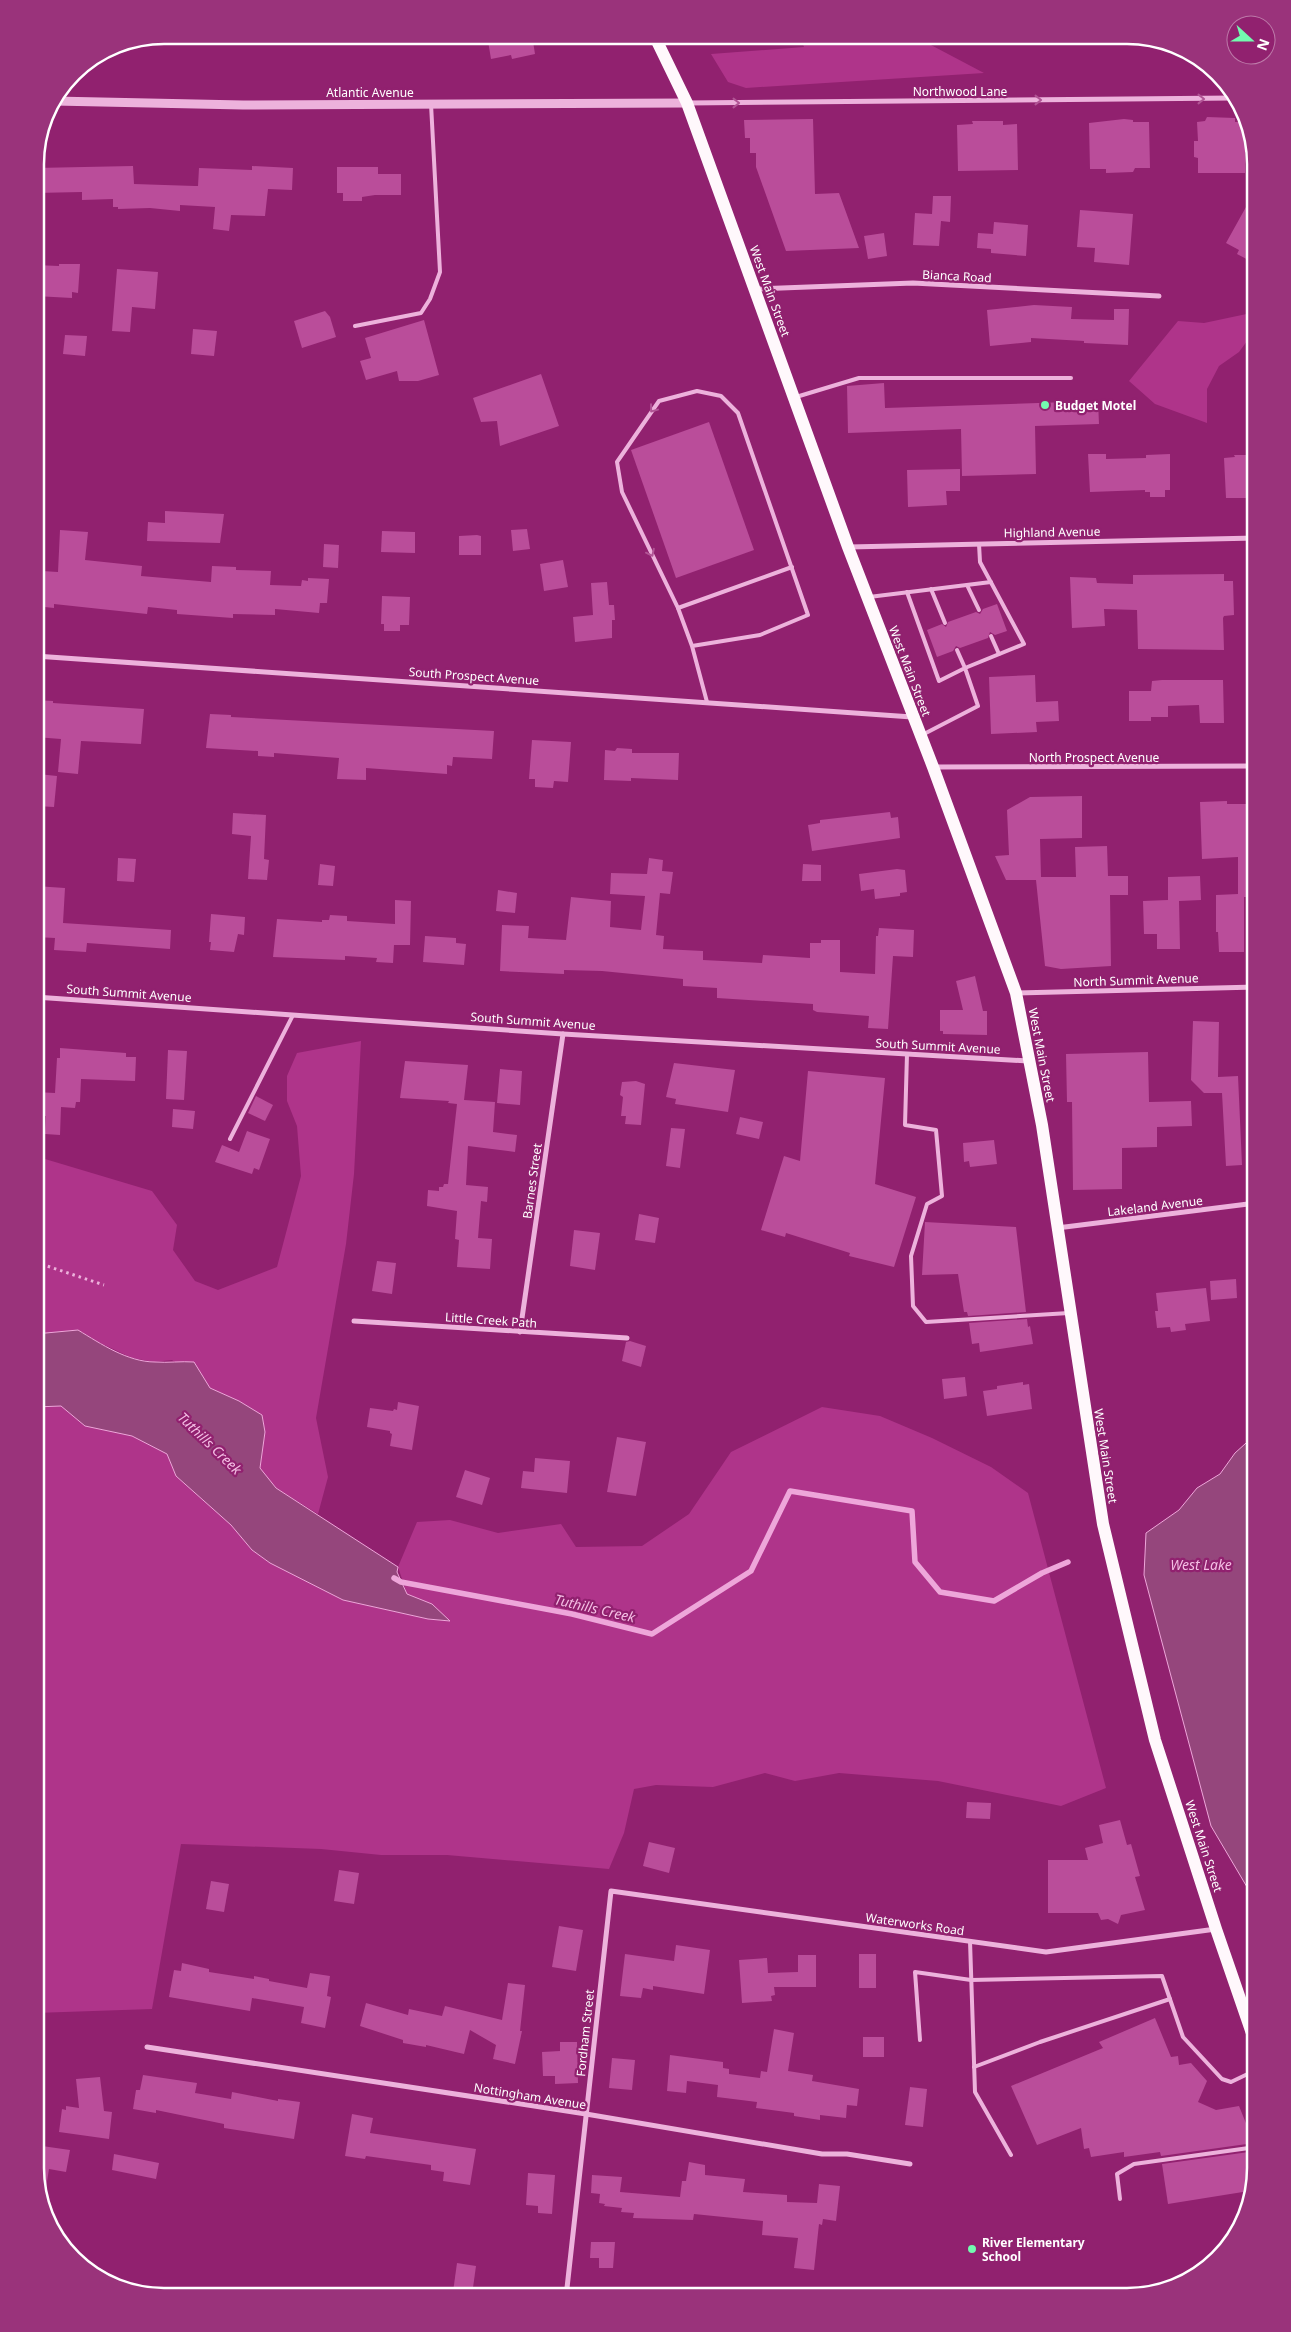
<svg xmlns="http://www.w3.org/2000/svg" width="1291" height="2332" viewBox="0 0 1291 2332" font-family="'Noto Sans',sans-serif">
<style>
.green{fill:#af348a}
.water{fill:#95467c;stroke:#eea6da}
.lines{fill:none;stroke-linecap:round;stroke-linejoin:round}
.stream{stroke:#eea6da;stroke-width:5.5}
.building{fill:#ba4d9a}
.path{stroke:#edb2dc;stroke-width:3;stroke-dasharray:2.5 4;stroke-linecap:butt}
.service{stroke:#edb2dc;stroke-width:4}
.minor{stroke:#edb2dc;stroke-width:5}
.tertiary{stroke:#edb2dc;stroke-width:9}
.primary{stroke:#fff8fc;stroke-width:12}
.oneway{stroke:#b15495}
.poi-dot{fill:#73fab0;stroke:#91216f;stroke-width:2}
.labels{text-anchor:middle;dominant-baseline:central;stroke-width:4.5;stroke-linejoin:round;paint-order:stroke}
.street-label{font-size:12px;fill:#fff;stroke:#91216f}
.poi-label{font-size:12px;font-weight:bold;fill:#fff;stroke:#91216f;text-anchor:start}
.water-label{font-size:14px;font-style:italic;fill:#f4bee4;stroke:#91216f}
.rim{fill:none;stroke:#fff;stroke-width:2.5}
</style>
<rect width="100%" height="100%" fill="#91216f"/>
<g class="green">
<polygon points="800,35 912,35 984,73 746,88 728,82 711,54 804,47"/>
<polygon points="1256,312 1256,329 1239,352 1219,366 1207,389 1207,423 1155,404 1129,381 1178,321 1204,323"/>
<polygon points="361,1041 354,1174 346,1244 316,1418 328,1477 318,1514 276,1488 260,1469 265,1432 262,1415 239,1401 210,1388 172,1360 154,1362 132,1358 98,1342 78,1330 35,1334 35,1156 152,1191 177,1225 173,1250 195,1281 218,1290 277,1267 301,1176 297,1126 287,1101 287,1076 297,1053"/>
<polygon points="61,1406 85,1426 132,1436 167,1454 176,1476 231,1525 252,1550 270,1563 343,1600 428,1619 449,1621 432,1604 407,1594 398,1567 417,1522 450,1520 498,1533 561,1524 576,1547 642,1546 689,1514 731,1452 822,1407 880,1416 932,1438 991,1467 1028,1493 1106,1788 1061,1806 938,1781 839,1773 795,1781 765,1773 713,1787 656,1785 634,1789 624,1833 609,1869 447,1855 381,1855 321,1849 181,1844 152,2009 35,2013 35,1407"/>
</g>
<g class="water">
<path d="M 78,1330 C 101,1344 128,1362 155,1362 C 168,1363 181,1361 194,1362 L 210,1388 L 239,1401 L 262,1415 L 265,1432 L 260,1468 L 276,1488 L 398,1567 L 397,1572 L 407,1594 L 432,1604 L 450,1621 L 428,1619 L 343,1600 L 270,1563 L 252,1550 L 231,1525 L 176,1476 L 167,1454 L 132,1436 L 85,1426 L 61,1406 L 35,1407 L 35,1334 Z"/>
<polygon points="1256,1434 1256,1897 1247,1887 1211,1826 1144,1575 1146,1533 1179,1510 1197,1488 1220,1474 1235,1453"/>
</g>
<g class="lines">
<polyline class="stream" points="394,1578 401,1582 572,1614 652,1634 751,1571 790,1491 912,1511 915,1562 940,1592 994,1601 1042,1573 1068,1562"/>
</g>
<g class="building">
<polygon points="487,35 532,35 535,54 512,59 511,55 491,59"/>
<polygon points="1207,117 1235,118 1235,122 1245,122 1245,173 1198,173 1198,158 1194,157 1194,141 1198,141 1197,122 1205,121"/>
<polygon points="813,119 815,194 839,193 859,248 786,251 756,167 756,153 750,153 750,138 745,138 744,120"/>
<polygon points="1124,119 1133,120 1133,122 1149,122 1150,168 1135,168 1133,172 1106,173 1106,169 1090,169 1089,123"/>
<polygon points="972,121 1003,121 1003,125 1017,124 1018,170 958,171 957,125 973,124"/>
<polygon points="133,166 134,184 195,186 198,186 199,168 252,170 252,166 293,168 292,190 268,189 265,216 231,215 229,231 213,229 215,207 180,205 180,211 150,208 118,209 118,207 113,207 113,199 82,200 82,192 35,193 35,168"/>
<polygon points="337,167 378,167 378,174 401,174 401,195 375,195 362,197 362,201 343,201 343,193 337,193"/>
<polygon points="1256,189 1256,264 1237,254 1239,250 1226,243"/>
<polygon points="933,196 951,196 950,222 941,221 939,246 913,245 915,213 932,214"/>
<polygon points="1080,210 1133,214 1129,265 1094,262 1095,248 1077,247"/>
<polygon points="994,222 1028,225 1026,256 991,253 991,249 977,248 978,233 993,234"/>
<polygon points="884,233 887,256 868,259 864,236"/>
<polygon points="59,264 80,264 78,293 72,292 72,298 35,296 35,265 59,266"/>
<polygon points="117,269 158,272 155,309 132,307 130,332 112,331"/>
<polygon points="1034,305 1072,307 1071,319 1114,320 1114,309 1129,309 1128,345 1084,343 1084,341 1031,338 1031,342 990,346 987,310"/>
<polygon points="325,311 330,317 336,337 302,348 294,321"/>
<polygon points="424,320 439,375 418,381 399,381 397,371 366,380 360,361 371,358 365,338"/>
<polygon points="193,329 217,331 214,356 191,354"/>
<polygon points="65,335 87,336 85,356 63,354"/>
<polygon points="541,374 559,426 500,446 497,421 481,422 473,398"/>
<polygon points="884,383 885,408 1098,401 1099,424 1035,426 1036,474 962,476 961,429 848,433 847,386"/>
<polygon points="709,422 754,550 676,578 631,450"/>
<polygon points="1088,454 1106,454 1106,459 1146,458 1146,455 1170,454 1170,490 1165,490 1165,497 1150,497 1150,492 1145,492 1145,490 1090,492"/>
<polygon points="1234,455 1250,455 1252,498 1226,498 1224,458 1235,457"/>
<polygon points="960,469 960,491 946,491 947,505 908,507 907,470"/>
<polygon points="165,511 224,514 220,543 147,541 148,522 165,523"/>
<polygon points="527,529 530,549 513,551 511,530"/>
<polygon points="60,530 88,532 85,560 142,566 141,576 211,582 212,566 236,567 236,570 271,571 270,585 301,586 302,580 308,581 308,578 329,579 327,603 320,603 319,613 275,609 275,615 233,614 233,618 177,614 177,610 148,607 147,614 54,604 54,608 35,606 35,574 41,574 42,571 58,572"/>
<polygon points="382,531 415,532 415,553 381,552"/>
<polygon points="477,535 481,536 481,555 459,555 459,536"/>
<polygon points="324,544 339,545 338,568 323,567"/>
<polygon points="563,560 568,587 544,591 540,564"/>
<polygon points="1224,574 1224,581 1233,581 1234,615 1224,616 1223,618 1224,650 1138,649 1137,610 1104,609 1105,626 1072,628 1070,577 1096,578 1097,583 1133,584 1133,575"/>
<polygon points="607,582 609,605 614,605 615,620 612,620 612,638 575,642 573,617 593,615 591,583"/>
<polygon points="382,596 410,597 409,625 400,625 400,631 384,631 384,624 381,624"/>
<polygon points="997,604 1007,631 995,635 990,632 988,638 960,648 956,646 953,651 937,657 927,630 942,624 946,627 948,622 976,612 980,614 983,609"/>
<polygon points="1035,675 1036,702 1058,701 1059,721 1036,722 1037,732 991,734 989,677"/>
<polygon points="1162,680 1223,680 1224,723 1200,723 1199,705 1168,706 1168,717 1151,717 1151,721 1129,721 1129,691 1151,691 1152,681"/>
<polygon points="35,700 53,701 53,703 144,709 141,744 81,741 78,774 58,772 61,739 35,737"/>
<polygon points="210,714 231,715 231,717 494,731 492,759 453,757 452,766 447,765 447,774 366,768 366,780 337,779 339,758 274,753 274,757 258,756 258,751 206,748"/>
<polygon points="532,740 571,742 568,782 554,781 553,788 535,787 535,779 529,779"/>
<polygon points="617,748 632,749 632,753 679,753 678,780 631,778 631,781 604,780 605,750 615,751"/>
<polygon points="38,774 57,776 54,807 36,806"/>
<polygon points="1082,796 1082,838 1040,839 1041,877 1076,877 1075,847 1107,846 1108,876 1128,876 1128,895 1110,895 1111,966 1061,969 1045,966 1036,880 1006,880 995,856 1009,855 1007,810 1030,797"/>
<polygon points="1227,801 1227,804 1256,804 1253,897 1244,897 1244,952 1219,952 1218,932 1216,932 1216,895 1238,894 1238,857 1202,859 1200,802"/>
<polygon points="890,812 891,818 898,817 900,838 812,851 808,825 820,823 820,820"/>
<polygon points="233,813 266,815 264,859 269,860 267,880 248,879 251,836 232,834"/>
<polygon points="118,858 136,859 134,882 117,881"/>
<polygon points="649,858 663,860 662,871 673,872 670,894 660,893 656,935 664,936 663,949 703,951 703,960 762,963 763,955 810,958 810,943 821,943 821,940 840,940 840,972 875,974 876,936 878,936 879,928 914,930 913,957 893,956 888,1029 868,1028 869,1016 817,1012 813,1010 813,1004 717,998 717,988 683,986 683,979 602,971 564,970 564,974 500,971 502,925 529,926 528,938 566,940 571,897 611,901 610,927 641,930 645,896 610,894 611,873 647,874"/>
<polygon points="320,864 335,866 333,886 318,885"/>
<polygon points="803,864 821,865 821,881 802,881"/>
<polygon points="897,869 905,870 907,892 900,893 900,896 875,899 874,889 861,891 859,874"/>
<polygon points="1200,876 1201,900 1179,901 1180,949 1157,949 1157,934 1144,934 1143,901 1168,900 1168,877"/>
<polygon points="35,886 65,888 63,923 171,930 170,949 87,943 86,952 54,950 55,938 35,937"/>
<polygon points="498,890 517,893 515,913 496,911"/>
<polygon points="395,900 411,901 410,945 394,945 393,963 376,962 377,958 345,956 345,960 273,957 277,919 322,922 322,920 329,920 330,915 347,916 347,921 395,924"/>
<polygon points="211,914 245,917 244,935 238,934 234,952 210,950 211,942 209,942"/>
<polygon points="425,936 456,938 456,943 466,944 464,965 423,962"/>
<polygon points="975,976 983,1011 987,1011 987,1035 943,1034 943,1031 940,1031 940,1010 963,1010 956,981"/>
<polygon points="1193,1021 1219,1022 1218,1077 1238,1076 1242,1165 1226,1166 1222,1093 1204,1093 1191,1080"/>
<polygon points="60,1048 126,1053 126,1057 136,1057 135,1081 81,1079 80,1102 76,1102 75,1108 61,1107 60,1135 45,1134 46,1116 35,1116 35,1092 55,1093 57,1058 60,1058"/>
<polygon points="168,1050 187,1051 184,1100 166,1099"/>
<polygon points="1148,1052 1149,1102 1191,1101 1192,1126 1157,1127 1157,1147 1122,1148 1122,1189 1073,1190 1072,1102 1067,1102 1066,1054"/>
<polygon points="405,1061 468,1065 464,1100 495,1102 493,1132 517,1135 515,1152 468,1146 466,1185 488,1187 487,1202 481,1201 478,1238 492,1239 490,1269 457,1267 459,1240 455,1239 457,1211 427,1206 428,1190 439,1191 439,1187 443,1187 444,1184 448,1184 457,1104 448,1103 449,1101 400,1098"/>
<polygon points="674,1063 735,1070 728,1112 675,1104 676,1099 666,1097"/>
<polygon points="500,1069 522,1071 520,1105 497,1103"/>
<polygon points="808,1071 885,1078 875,1184 916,1197 894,1267 849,1256 850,1253 786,1233 785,1237 761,1230 784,1156 800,1161"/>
<polygon points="636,1081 645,1084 641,1125 625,1124 626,1116 621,1116 623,1097 620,1095 622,1082"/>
<polygon points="256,1096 273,1105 265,1121 248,1113"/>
<polygon points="173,1109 195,1111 193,1129 172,1127"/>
<polygon points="740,1117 763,1122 759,1139 736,1134"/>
<polygon points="671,1128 685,1129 680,1168 666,1166"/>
<polygon points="247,1131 270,1139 259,1170 254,1168 252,1174 215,1162 222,1145 239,1152"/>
<polygon points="994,1140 997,1164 970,1167 969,1161 964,1162 963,1143"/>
<polygon points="639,1214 659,1218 655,1243 635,1240"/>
<polygon points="925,1222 1016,1227 1026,1312 968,1316 967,1312 964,1312 958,1274 922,1275"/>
<polygon points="574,1230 600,1233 595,1270 570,1266"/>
<polygon points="377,1261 396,1263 392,1294 372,1291"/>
<polygon points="1236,1279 1237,1298 1211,1300 1210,1281"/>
<polygon points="1206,1288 1210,1321 1185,1324 1186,1330 1171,1332 1170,1327 1157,1328 1155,1311 1158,1311 1156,1293"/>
<polygon points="1027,1319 1028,1327 1030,1326 1033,1344 980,1352 979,1343 972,1344 969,1323"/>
<polygon points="630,1341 646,1346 641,1367 622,1361 626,1342"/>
<polygon points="965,1377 967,1396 944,1399 942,1379"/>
<polygon points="1023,1382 1023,1385 1029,1384 1032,1409 987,1416 983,1391 997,1389 997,1386"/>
<polygon points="398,1402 419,1406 412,1450 390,1446 392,1434 390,1433 390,1431 367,1427 370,1408 393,1411 394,1409 397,1410"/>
<polygon points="617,1437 646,1442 636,1496 607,1492"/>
<polygon points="535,1458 570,1461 567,1493 521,1488 523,1471 534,1472"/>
<polygon points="465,1470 490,1478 482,1505 456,1497"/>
<polygon points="967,1802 991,1803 990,1819 966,1818"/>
<polygon points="1120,1820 1127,1845 1131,1844 1140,1876 1135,1877 1145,1910 1121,1915 1118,1924 1108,1919 1101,1920 1098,1913 1048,1913 1048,1860 1088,1860 1085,1848 1103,1843 1099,1825"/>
<polygon points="649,1842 675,1848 669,1873 643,1866"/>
<polygon points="339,1870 359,1873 354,1904 334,1901"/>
<polygon points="211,1881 229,1884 224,1912 206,1909"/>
<polygon points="559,1926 583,1930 576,1971 552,1967"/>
<polygon points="676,1945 710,1950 704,1994 653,1986 653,1990 643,1988 641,1998 620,1996 625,1954 674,1961"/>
<rect x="859" y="1954" width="17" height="34"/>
<polygon points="798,1955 816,1955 816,1987 774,1987 775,1995 771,1996 772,2001 742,2003 739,1960 767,1958 768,1973 798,1972"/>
<polygon points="182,1963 209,1969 209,1972 254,1979 254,1976 269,1979 269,1981 307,1988 310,1973 330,1976 327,1996 331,1997 325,2028 301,2023 304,2007 252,1998 250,2011 169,1997 174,1970 181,1971"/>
<polygon points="508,1983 525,1985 520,2031 522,2031 515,2064 493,2059 496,2045 470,2030 464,2054 426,2045 426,2047 403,2043 403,2040 360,2026 366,2003 408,2015 409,2009 442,2016 445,2006 502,2020"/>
<polygon points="1155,2018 1171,2057 1178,2056 1179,2065 1191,2063 1207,2081 1198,2102 1216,2110 1239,2106 1254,2143 1161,2156 1160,2152 1124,2157 1124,2152 1091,2157 1089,2148 1084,2149 1081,2128 1037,2145 1011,2086 1103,2048 1099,2042"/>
<polygon points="774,2029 794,2033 788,2071 813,2075 812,2081 859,2089 857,2106 847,2105 846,2118 820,2115 820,2120 794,2116 794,2113 756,2108 757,2102 717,2097 718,2085 687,2081 686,2093 667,2091 670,2055 723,2062 723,2068 729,2069 729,2074 760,2078 761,2071 767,2072"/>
<rect x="863" y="2037" width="21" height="20"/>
<polygon points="560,2042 577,2042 578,2083 555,2084 555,2076 543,2076 542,2052 560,2051"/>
<polygon points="612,2058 635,2060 632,2090 609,2088"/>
<polygon points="143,2075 197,2083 195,2093 231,2099 232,2092 278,2101 278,2099 300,2102 294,2139 224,2128 224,2124 156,2110 156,2113 133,2109 136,2090 140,2090"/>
<polygon points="100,2077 104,2111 112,2112 109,2139 59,2132 62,2109 66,2110 66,2106 79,2108 76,2079"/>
<polygon points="910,2087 927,2089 923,2127 905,2125"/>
<polygon points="352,2114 373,2118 370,2133 476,2149 470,2185 443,2181 444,2172 431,2170 431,2165 366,2156 365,2159 345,2156"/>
<polygon points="35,2145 70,2150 66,2172 49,2169 44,2200 41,2200 35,2168"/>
<polygon points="1256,2151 1256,2168 1249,2191 1168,2204 1162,2164"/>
<polygon points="114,2154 159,2163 156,2179 112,2170"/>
<polygon points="689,2162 705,2165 705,2175 745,2179 743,2192 787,2195 787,2202 817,2203 819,2184 840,2186 836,2221 823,2219 822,2225 819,2224 814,2270 794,2268 798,2238 762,2235 763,2221 694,2214 693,2220 633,2218 634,2213 621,2212 622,2208 604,2206 605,2204 599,2203 600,2194 591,2193 592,2175 622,2177 620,2192 680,2197 682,2181 686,2181"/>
<polygon points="528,2173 555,2175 552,2214 538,2213 538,2206 526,2205"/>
<polygon points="591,2242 615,2242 613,2268 599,2268 599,2258 590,2258"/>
<polygon points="457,2263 476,2266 472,2295 453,2292"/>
</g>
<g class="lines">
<polyline class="path" points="35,1264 44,1265 104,1285"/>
<g class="service">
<polyline points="660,41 682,35"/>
<polyline points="355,326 421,313 430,299 440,272 431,104"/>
<polyline points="1256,387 1249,372 1256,351"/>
<polyline points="796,397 859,378 1071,378"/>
<polyline points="967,585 979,610"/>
<polyline points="931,589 945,623"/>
<polyline points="907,592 939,681 965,668 957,650"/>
<polyline points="869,597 991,582"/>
<polyline points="678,608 792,567"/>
<polyline points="991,636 999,654"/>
<polyline points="692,646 678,608 622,492 617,462 659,401 697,391 721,396 738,413 808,615 760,635 692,646 707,702"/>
<polyline points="922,735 978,706 965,668 1024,644 980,562 979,544"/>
<polyline points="907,1054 905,1125 936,1130 942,1196 927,1204 911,1256 913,1306 926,1322 1069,1313"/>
<polyline points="230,1139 293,1015"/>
<polyline points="970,1941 975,2092 1011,2155"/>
<polyline points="920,2040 915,1972 971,1980 1162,1976 1183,2037 1222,2079 1231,2082 1256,2070"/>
<polyline points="974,2067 1040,2042 1170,1999"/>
<polyline points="1120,2199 1117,2174 1134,2164 1256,2147"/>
</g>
<g class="minor">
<polyline points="687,103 1233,98"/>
<polyline points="755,289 913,283 1159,296"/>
<polyline points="849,547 1256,538"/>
<polyline points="35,656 912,717"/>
<polyline points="934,767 1256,766"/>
<polyline points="1017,993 1256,987"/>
<polyline points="35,997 563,1034 1028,1061"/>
<polyline points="1057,1228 1256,1203"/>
<polyline points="354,1321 627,1338"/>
<polyline points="520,1332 563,1034"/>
<polyline points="147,2047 586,2114 822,2154 847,2154 910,2164"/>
<polyline points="566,2297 611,1891 1046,1952 1216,1929"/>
</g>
<polyline class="tertiary" points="54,101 243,105 687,103"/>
<polyline class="primary" points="654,35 687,103 848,547 933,767 1016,993 1042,1125 1103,1524 1155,1740 1216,1929 1256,2045"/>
</g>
<defs><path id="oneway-chevron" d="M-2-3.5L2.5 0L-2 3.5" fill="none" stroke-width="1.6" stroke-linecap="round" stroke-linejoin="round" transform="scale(1.25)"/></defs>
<g class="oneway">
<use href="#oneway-chevron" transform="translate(1201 99)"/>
<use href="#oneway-chevron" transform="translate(1038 100)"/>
<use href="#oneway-chevron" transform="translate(736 103)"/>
<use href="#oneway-chevron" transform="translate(653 409) rotate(127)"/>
<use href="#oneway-chevron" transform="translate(651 553) rotate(64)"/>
</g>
<g class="poi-dot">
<circle cx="1045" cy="405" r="5"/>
<circle cx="972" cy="2249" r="5"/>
</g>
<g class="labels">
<g class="street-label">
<text x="960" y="91">Northwood Lane</text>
<text x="370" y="92">Atlantic Avenue</text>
<text transform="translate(957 276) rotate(3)">Bianca Road</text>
<text transform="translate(770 291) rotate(70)">West Main Street</text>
<text transform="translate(1052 532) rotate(-1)">Highland Avenue</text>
<text transform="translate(910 671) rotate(69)">West Main Street</text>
<text transform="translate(474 676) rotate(4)">South Prospect Avenue</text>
<text x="1094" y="757">North Prospect Avenue</text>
<text transform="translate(1136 980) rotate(-2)">North Summit Avenue</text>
<text transform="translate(129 993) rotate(4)">South Summit Avenue</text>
<text transform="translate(533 1021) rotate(4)">South Summit Avenue</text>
<text transform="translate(938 1046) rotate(3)">South Summit Avenue</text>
<text transform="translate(1042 1055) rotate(79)">West Main Street</text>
<text transform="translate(532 1181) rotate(-82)">Barnes Street</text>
<text transform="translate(1155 1206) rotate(-7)">Lakeland Avenue</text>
<text transform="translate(491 1320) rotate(4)">Little Creek Path</text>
<text transform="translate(1106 1456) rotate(81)">West Main Street</text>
<text transform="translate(1204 1846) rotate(72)">West Main Street</text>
<text transform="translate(915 1924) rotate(8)">Waterworks Road</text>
<text transform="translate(585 2033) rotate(-84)">Fordham Street</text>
<text transform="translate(530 2096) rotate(9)">Nottingham Avenue</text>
</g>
<g class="poi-label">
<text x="1055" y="405">Budget Motel</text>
<text x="982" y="2242">River Elementary<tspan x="982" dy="14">School</tspan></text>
</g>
<g class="water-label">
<text transform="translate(210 1443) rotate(44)">Tuthills Creek</text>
<text x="1201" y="1564">West Lake</text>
<text transform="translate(595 1608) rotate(13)">Tuthills Creek</text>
</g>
</g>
<path d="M0 0H1291V2332H0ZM164 44H1127A120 120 0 0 1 1247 164V2168A120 120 0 0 1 1127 2288H164A120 120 0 0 1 44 2168V164A120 120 0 0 1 164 44Z" fill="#9a337b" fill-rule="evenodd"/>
<path class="rim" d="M164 44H1127A120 120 0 0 1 1247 164V2168A120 120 0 0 1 1127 2288H164A120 120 0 0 1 44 2168V164A120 120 0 0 1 164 44Z"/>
<g transform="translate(1251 40) rotate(111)"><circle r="24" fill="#91216f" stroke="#bd7aa9"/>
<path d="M0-4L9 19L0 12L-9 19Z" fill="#73fab0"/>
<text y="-8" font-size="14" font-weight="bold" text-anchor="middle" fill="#ffffff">N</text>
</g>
</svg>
